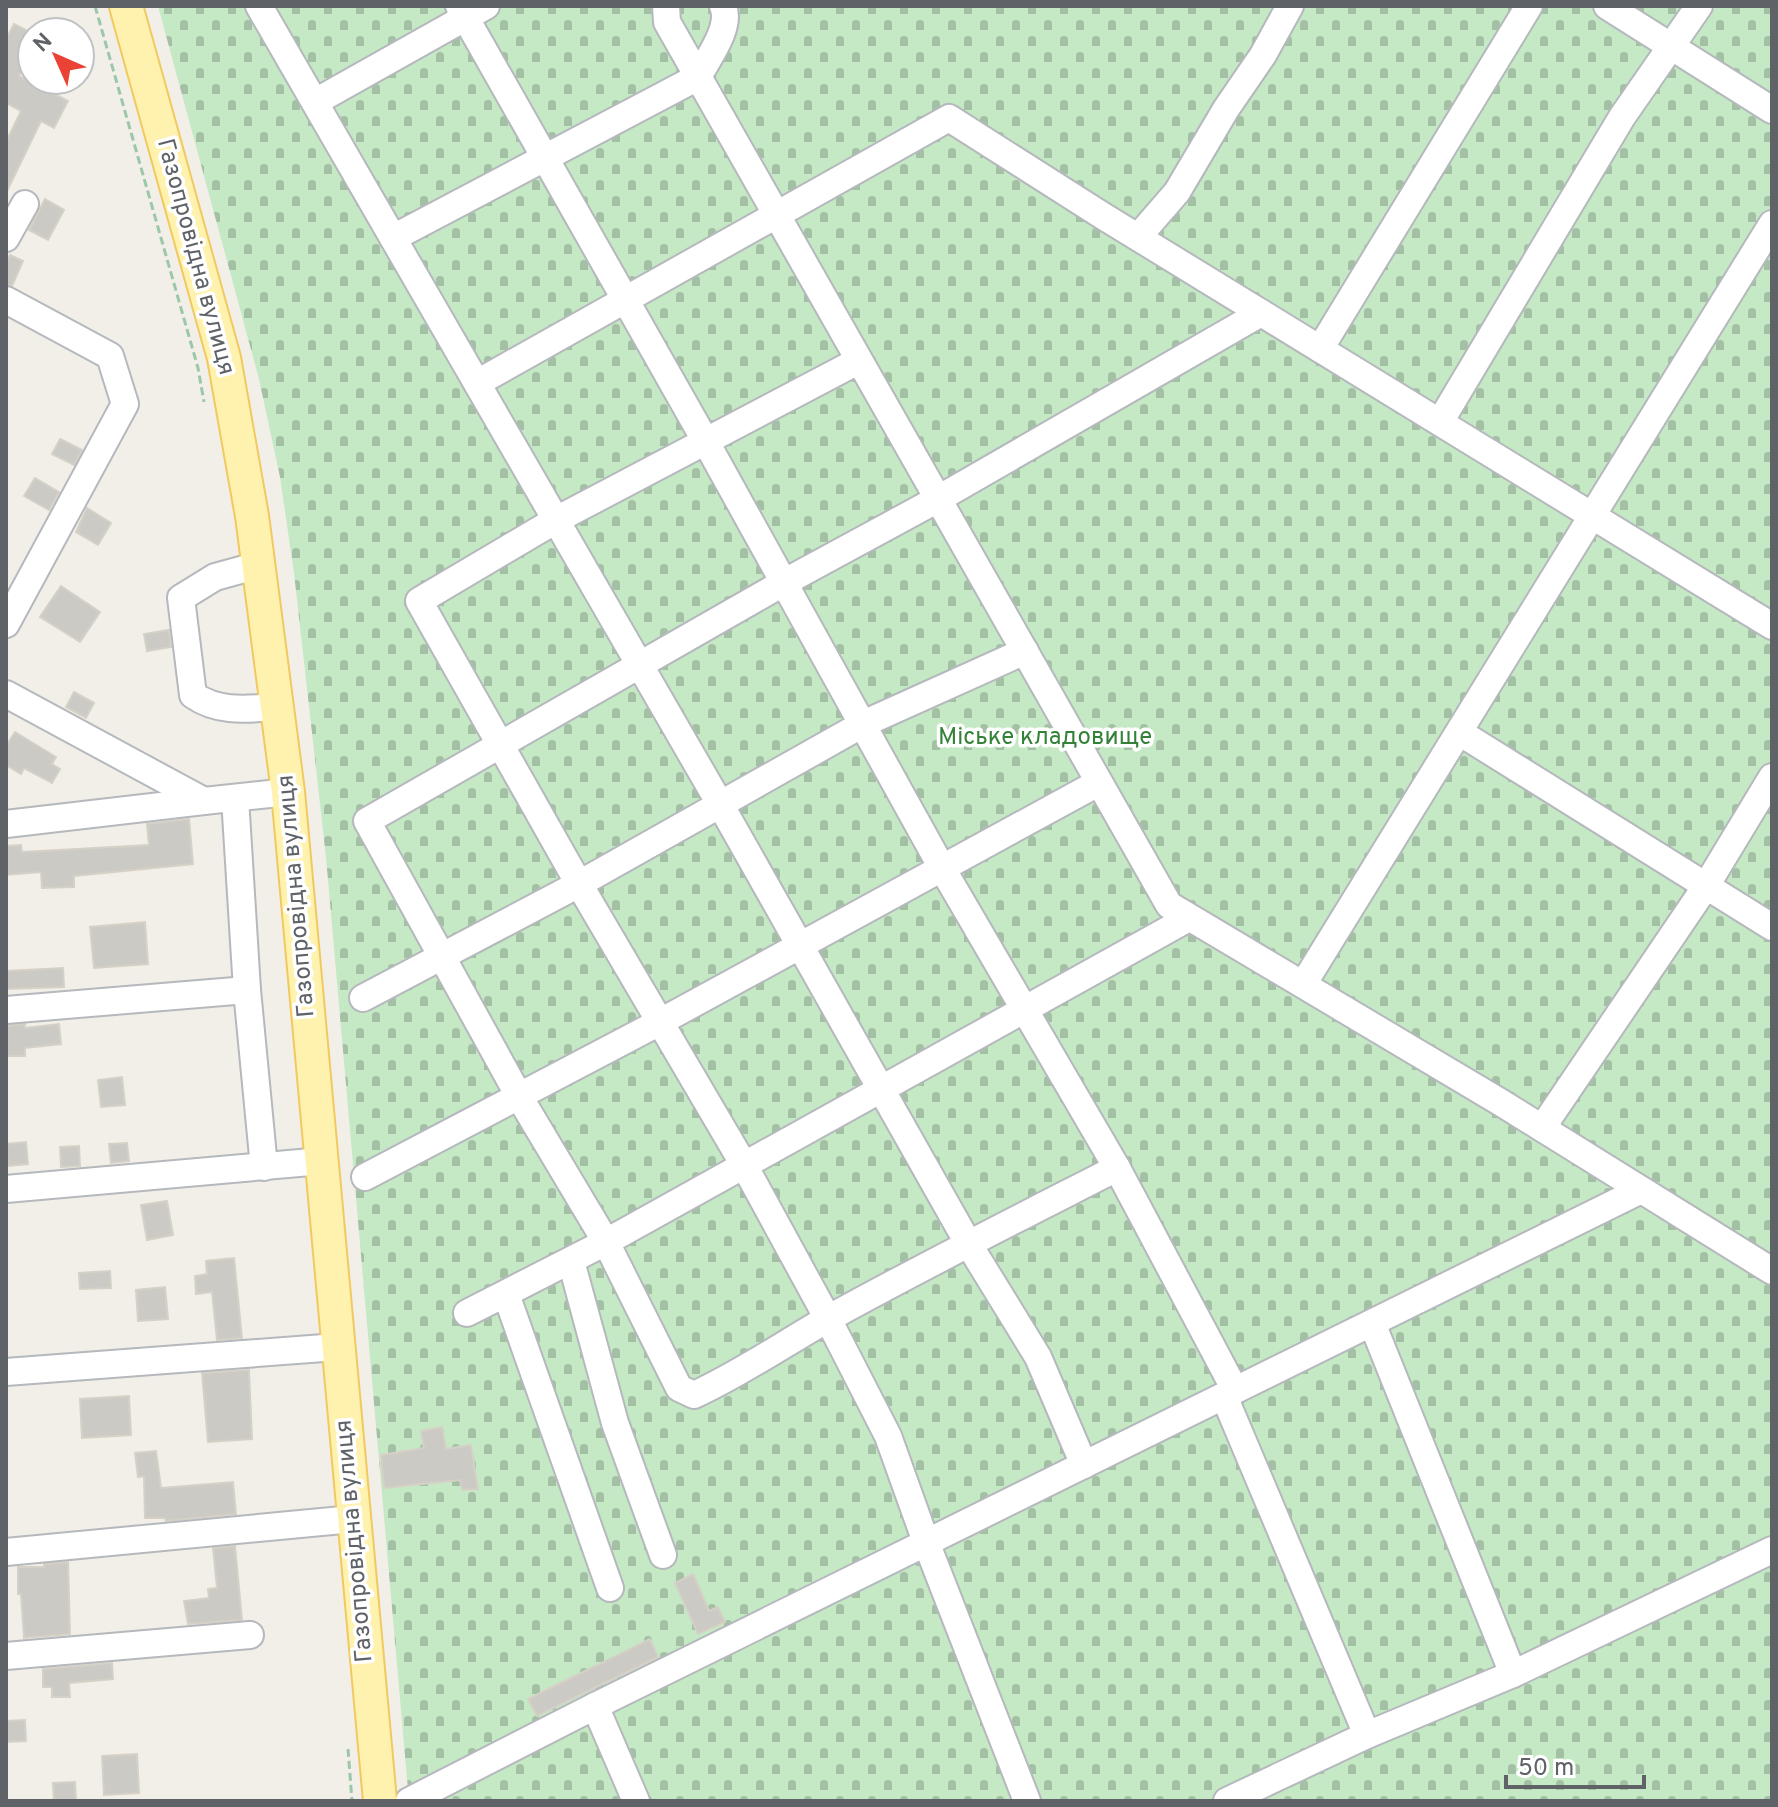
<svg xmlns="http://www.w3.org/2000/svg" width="1778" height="1807" viewBox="0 0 1778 1807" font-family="Overpass,sans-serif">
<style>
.cemetery{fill:url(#cemetery-stones)}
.building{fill:#cccac5;stroke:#d6d1c6;stroke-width:2}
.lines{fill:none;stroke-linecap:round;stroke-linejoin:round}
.minor-casing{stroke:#b5b8bc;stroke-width:30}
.major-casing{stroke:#f2c960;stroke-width:36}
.path{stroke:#9cc7a9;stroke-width:3;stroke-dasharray:8 4;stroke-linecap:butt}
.minor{stroke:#fff;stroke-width:26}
.major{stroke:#fff2af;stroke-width:32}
.labels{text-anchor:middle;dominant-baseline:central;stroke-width:7;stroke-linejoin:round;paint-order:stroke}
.street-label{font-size:24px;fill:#5f6368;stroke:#fff}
.park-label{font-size:24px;fill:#348238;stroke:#fff}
</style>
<defs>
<pattern id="cemetery-stones" width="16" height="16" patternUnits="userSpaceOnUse" patternTransform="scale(2)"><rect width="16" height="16" fill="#c5e8c5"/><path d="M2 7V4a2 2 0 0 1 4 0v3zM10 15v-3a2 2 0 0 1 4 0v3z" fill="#a3c0a4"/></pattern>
</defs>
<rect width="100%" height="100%" fill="#f1efe8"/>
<polygon class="cemetery" points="158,6 1772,6 1772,1801 409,1801 326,857 294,573 280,477 259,379"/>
<g class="building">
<polygon points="14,24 32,33 32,50 19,76 68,101 54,128 41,121 6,193 6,142 21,111 6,103 6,39"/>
<polygon points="45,199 64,210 48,240 29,230"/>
<polygon points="10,255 23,261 12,286 6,284 6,263"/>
<polygon points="60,439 82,450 74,465 52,454"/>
<polygon points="35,478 59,492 49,510 24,496"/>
<polygon points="87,508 111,523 98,545 76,532"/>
<polygon points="61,586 100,612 80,642 40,617"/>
<polygon points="169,630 171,647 147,651 144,634"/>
<polygon points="74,692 94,703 86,718 66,707"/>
<polygon points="15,732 56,757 52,764 60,769 52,783 24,768 21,774 6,765 6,746"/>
<polygon points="189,819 193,864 74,876 74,887 42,888 41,872 6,875 6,846 21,845 22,852 149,845 147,824"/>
<polygon points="145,922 148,964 94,968 90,927"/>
<polygon points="63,968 64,987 6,989 6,971"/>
<polygon points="25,1024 25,1028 59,1024 61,1044 25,1048 25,1056 6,1056 6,1026"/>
<polygon points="122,1077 125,1105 101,1107 98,1080"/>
<polygon points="26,1142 28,1164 8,1166 6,1144"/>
<polygon points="127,1143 129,1161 111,1163 109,1144"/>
<polygon points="79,1146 80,1166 61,1167 60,1147"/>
<polygon points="167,1201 173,1235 147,1240 141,1205"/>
<polygon points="234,1258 242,1338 217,1340 212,1292 196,1294 195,1276 207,1274 206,1261"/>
<polygon points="110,1271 111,1288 80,1289 79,1273"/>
<polygon points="165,1287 168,1319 138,1321 136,1290"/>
<polygon points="249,1370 252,1439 208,1442 202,1373"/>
<polygon points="129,1396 131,1435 82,1438 80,1399"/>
<polygon points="442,1427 446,1449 471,1445 478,1489 462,1490 460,1480 384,1488 381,1455 424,1448 421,1431"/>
<polygon points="156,1451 161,1488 233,1482 236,1514 166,1521 165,1518 145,1518 144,1476 138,1477 135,1453"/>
<polygon points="235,1546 242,1620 188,1624 184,1601 209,1598 208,1589 217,1588 213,1548"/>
<polygon points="68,1562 70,1634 24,1638 21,1594 18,1594 18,1567 44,1567 44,1564"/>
<polygon points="693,1574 709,1611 718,1607 725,1622 698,1634 675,1583"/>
<polygon points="650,1639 658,1657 537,1716 528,1699"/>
<polygon points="112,1663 113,1679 69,1683 70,1697 52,1697 52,1687 43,1687 43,1669"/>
<polygon points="25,1720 26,1741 7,1742 6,1721"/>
<polygon points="137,1754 139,1793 104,1795 102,1756"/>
<polygon points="75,1782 76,1801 54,1801 53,1783"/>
</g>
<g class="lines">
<defs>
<g id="minor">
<polyline points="259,6 720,804 968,1243 1038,1357 1084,1465"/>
<polyline points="459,6 706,442 942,868 1117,1168 1235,1390"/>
<polyline points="666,6 667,22 1169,905 1500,1102 1772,1271"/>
<polyline points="1607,6 1772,110"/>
<polyline points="315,102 486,6"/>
<polyline points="1138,237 1177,192 1226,109 1263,55 1290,6"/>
<polyline points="6,238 25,204"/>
<path d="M 393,238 L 698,77 C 708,58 732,27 723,6"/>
<polyline points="6,300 110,356 125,404 6,624"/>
<polyline points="1320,349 1529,6"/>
<polyline points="858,361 556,520 419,601 579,884 744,1165 828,1319 888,1436 926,1542 1027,1801"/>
<polyline points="477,383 949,118 1103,216 1772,626"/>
<polyline points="1440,422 1622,117 1699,6"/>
<path d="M 259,565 L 215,577 L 181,598 L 193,695 C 219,713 247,709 278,707"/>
<polyline points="6,694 204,801 288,792"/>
<polyline points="1459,732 1772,927"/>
<polyline points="235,798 247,990"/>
<polyline points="6,824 204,801"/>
<polyline points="1304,983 1772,224"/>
<polyline points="363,998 579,884 863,724 1025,651"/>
<polyline points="6,1010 247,990 264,1167"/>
<polyline points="1542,1128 1706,886 1772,777"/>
<path d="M 1117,1168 C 1021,1217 925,1265 831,1317 C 785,1343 742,1373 694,1395 L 679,1388 L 606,1242 L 520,1098 L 367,821 L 783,583 L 938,499 L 1261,313"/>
<polyline points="365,1177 660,1022 1098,783"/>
<polyline points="6,1189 322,1161"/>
<polyline points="571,1261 615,1423 663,1555"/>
<polyline points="506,1294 610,1588"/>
<polyline points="467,1313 606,1242 1189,918"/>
<polyline points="1372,1323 1513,1674"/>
<polyline points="6,1372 337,1347"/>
<polyline points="1224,1396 1367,1735"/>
<polyline points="6,1552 353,1519"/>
<polyline points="6,1656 250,1635"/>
<polyline points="595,1706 636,1801"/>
<polyline points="409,1801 595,1706 1641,1190"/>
<polyline points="1227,1801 1367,1735 1513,1674 1772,1550"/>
</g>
<polyline id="major" points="126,6 224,358 252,516 288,792 380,1801"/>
</defs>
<use href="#minor" class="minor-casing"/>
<use href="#major" class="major-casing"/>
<g class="path">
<polyline points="95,6 198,368 204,402"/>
<polyline points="348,1749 352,1801"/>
</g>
<use href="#minor" class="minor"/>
<use href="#major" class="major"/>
</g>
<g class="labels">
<g class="street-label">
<text transform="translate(195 257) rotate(75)">Газопровідна вулиця</text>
<text transform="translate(297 896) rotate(-95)">Газопровідна вулиця</text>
<text transform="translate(355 1541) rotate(-95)">Газопровідна вулиця</text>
</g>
<g class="park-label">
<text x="1045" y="738">Міське кладовище</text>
</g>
</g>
<rect width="1778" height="1807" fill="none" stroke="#5f6368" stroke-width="16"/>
<g transform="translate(56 56) rotate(315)"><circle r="38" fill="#ffffff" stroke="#bfc1c3" stroke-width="2"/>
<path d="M0-6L14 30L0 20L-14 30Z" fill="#ea4335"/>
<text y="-12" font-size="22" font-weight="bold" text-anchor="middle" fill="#5f6368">N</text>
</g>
<path d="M1506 1775v12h138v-12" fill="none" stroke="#5f6368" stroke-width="4"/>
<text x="1518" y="1775" font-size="24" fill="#5f6368" stroke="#ffffff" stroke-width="6" paint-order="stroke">50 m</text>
</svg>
